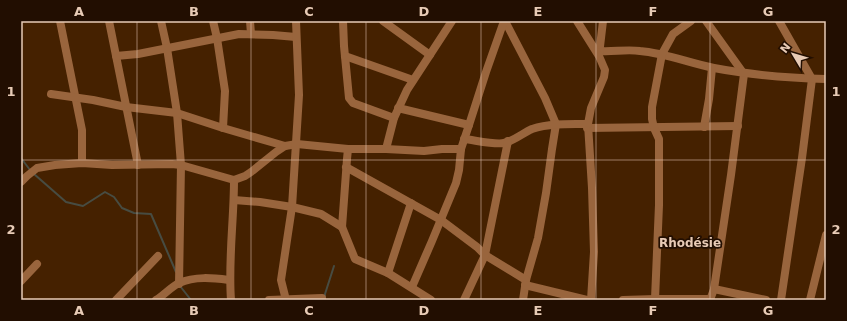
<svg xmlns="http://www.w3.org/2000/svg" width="847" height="321" viewBox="0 0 847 321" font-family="'DejaVu Sans',sans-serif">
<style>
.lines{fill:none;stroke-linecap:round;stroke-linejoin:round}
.stream{stroke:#474c42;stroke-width:2}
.minor{stroke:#99653d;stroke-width:8}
.grid{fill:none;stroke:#e8cbb6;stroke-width:1;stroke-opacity:0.55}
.labels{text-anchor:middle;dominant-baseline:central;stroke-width:3.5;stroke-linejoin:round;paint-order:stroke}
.neighbourhood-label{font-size:12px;font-weight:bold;fill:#e8cbb6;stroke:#220e01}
.neatline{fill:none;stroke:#e8cbb6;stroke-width:1.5}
.grid-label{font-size:13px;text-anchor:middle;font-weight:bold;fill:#e8cbb6}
</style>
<rect width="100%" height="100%" fill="#452100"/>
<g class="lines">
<g class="stream">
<polyline points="21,158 30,170"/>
<polyline points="34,174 66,202 83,206 105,192 114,197 122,208 134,213 151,214 176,272"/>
<polyline points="180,286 191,300"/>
<polyline points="325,300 325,294 334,266"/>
</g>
<g class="minor">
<polyline points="60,21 82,130 82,163"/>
<polyline points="109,21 138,165"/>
<polyline points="161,21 167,48 177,113 181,165 179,284"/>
<polyline points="213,21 217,38 225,91 223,128"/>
<polyline points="250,21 251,34"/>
<polyline points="343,21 344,46 349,98 353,103 394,118"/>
<polyline points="383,21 430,55"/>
<polyline points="505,21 545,98 556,124 552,149 546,193 538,238 526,280 523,300"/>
<polyline points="706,21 744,74 731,175 714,289 710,300"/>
<polyline points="779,21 812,79 802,158 781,300"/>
<path d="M 600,51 C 613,52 627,49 640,51 C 665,53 689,63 714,68 C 751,75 788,78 826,79"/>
<polyline points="599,55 603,21"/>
<polyline points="116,56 138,54 239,34 273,35 296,37"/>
<polyline points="345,56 413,80"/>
<polyline points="51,94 93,100 126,107 177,113 223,128 285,146"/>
<polyline points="398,108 469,125"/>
<polyline points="588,124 592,188 594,252 591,300"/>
<polyline points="704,127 709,99 712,68"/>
<polyline points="587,128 738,126"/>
<path d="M 464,139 C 474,140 495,145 504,143 C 514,141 523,133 532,129 C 550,123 569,124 588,124 L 591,108 L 604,77 L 605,70 L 599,56 L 577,21"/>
<polyline points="348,149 347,159 342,227 355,259 388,273 431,300"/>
<polyline points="386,149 394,118 407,90 452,21"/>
<polyline points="346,167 441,220 477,247 485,255 526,280"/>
<polyline points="21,182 27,176 37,168 55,165 82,163 112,165 172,164 181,165 234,180 245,176 251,172 276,152 285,146 297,144 348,149 386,149 424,151 442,149 461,149"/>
<polyline points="234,200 260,202 292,207 321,214 342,227"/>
<polyline points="388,273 411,203"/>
<polyline points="21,281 37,264"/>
<polyline points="525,285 587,300"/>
<polyline points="412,287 432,241 456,183 459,170 461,149 469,125 486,72 504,21"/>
<polyline points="714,289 766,300"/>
<polyline points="655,299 659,205 659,139 654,128 652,119 652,107 662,54 673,34 691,21"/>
<polyline points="116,300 158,256"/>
<path d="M 156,300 C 164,295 171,287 179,283 C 195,276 213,278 229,280"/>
<path d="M 231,300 C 228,260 234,220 234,180"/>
<polyline points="269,300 322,298"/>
<polyline points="286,300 281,280 292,207 299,95 296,21"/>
<polyline points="464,300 485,255 508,141"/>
<polyline points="623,300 655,299 710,299"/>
<polyline points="810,300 826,235"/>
</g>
</g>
<path class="grid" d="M 137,21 L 137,300M 251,21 L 251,300M 366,21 L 366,300M 481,21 L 481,300M 596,21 L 596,300M 710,21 L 710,300M 21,160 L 826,160"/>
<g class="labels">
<g class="neighbourhood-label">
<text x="690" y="243">Rhodésie</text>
</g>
</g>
<rect width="847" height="321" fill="none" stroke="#220e01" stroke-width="44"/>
<g transform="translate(793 54) rotate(308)" stroke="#220e01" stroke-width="3" paint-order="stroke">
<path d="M0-3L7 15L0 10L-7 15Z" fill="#e8cbb6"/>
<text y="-6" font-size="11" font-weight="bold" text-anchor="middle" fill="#e8cbb6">N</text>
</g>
<rect x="22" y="22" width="803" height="277" class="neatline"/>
<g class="grid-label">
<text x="79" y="16">A</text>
<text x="194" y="16">B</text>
<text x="309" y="16">C</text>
<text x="424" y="16">D</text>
<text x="538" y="16">E</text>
<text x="653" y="16">F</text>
<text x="768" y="16">G</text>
<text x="11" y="96">1</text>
<text x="836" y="96">1</text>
<text x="11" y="234">2</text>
<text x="836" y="234">2</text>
<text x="79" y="315">A</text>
<text x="194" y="315">B</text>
<text x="309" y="315">C</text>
<text x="424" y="315">D</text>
<text x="538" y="315">E</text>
<text x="653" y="315">F</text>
<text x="768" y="315">G</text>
</g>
</svg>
